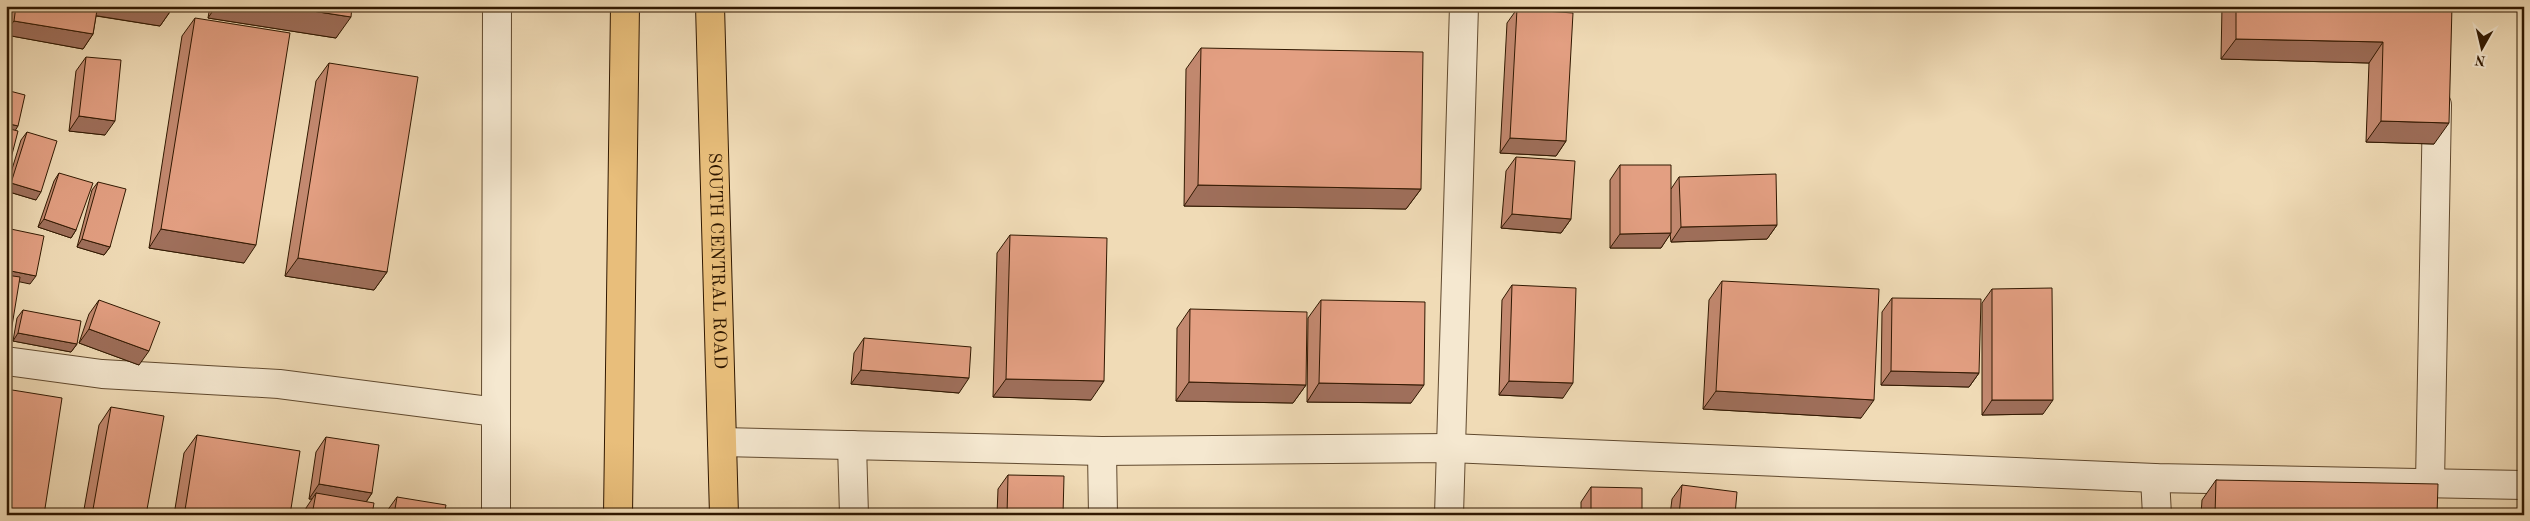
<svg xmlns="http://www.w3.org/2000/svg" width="2530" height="521" font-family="'Old Standard TT',serif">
  <rect width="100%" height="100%" fill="#f0dbb6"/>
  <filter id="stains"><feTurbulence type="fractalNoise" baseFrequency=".004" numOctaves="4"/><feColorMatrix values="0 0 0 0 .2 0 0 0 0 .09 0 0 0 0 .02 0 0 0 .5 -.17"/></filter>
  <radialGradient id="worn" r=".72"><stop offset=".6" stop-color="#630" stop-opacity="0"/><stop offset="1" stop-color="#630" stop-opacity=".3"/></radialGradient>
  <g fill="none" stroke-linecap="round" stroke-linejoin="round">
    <defs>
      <g id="minor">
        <path d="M 6,361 L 102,374 L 279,384 L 496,412 L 496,515"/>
        <path d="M 496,412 L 497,6"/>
        <path d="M 722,442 L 1102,451 L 1450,448 L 2155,478 L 2524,485"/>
        <path d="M 852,445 L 854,515"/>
        <path d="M 1102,451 L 1103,515"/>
        <path d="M 2155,478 L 2157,515"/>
        <path d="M 2430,483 L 2437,105"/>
        <path d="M 1449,515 L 1464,6"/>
      </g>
      <g id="major">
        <path id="s1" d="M 710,6 L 724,515"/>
        <path d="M 618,515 L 625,6"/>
      </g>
    </defs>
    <use href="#minor" stroke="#60492e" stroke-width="30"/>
    <use href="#major" stroke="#301801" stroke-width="30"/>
    <use href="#minor" stroke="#f5e8d0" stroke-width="28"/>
    <use href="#major" stroke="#e8be7b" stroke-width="28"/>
  </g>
  <g fill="#c38970" stroke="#301801">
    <path d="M 12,6 L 174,6 L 160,26 L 96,16 L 93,34 L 83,49 L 6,35 L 6,21 L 8,11 Z"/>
    <path d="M 210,6 L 352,6 L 336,38 L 208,18 Z"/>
    <path d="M 2222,6 L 2452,6 L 2434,144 L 2366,142 L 2369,63 L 2221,59 Z"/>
    <path d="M 1517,9 L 1566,141 L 1556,156 L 1500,153 L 1507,23 Z"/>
    <path d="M 195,18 L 244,263 L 149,248 L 182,36 Z"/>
    <path d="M 1201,48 L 1421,189 L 1406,209 L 1184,206 L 1186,69 Z"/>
    <path d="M 86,57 L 105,135 L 69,131 L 76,71 Z"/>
    <path d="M 329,63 L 387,272 L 374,290 L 285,276 L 316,81 Z"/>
    <path d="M 27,132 L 36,200 L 9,192 L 8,182 L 21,140 Z"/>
    <path d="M 1516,157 L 1571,219 L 1561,233 L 1501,228 L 1506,171 Z"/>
    <path d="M 1620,165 L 1671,189 L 1679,177 L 1777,225 L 1767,239 L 1671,242 L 1670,234 L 1661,248 L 1610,248 L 1610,180 Z"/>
    <path d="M 59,173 L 76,230 L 71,238 L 38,227 L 54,181 Z"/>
    <path d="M 98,182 L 110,247 L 104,255 L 77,247 L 92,190 Z"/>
    <path d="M 1010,235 L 1091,400 L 993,397 L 997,253 Z"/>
    <path d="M 1722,281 L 1861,418 L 1703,409 L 1709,300 Z"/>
    <path d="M 1512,285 L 1563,398 L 1499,395 L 1502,300 Z"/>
    <path d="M 1992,289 L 2043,414 L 1982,415 L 1982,303 Z"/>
    <path d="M 1892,298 L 1979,373 L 1969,387 L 1881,385 L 1882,312 Z"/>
    <path d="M 99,300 L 139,365 L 79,343 L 89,314 Z"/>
    <path d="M 1321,300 L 1411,403 L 1307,402 L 1308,318 Z"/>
    <path d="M 1190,309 L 1306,385 L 1293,403 L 1176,401 L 1177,328 Z"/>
    <path d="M 23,310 L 77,344 L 71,352 L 13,341 L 17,318 Z"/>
    <path d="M 864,338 L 959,393 L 851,384 L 854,353 Z"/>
    <path d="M 111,407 L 146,515 L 83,515 L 99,425 Z"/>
    <path d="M 197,435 L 290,515 L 174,515 L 184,453 Z"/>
    <path d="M 326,437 L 372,493 L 366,502 L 372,515 L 305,515 L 306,508 L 312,499 L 309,499 L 316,452 Z"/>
    <path d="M 1008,475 L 1063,515 L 997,515 L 998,489 Z"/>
    <path d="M 2216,480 L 2437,515 L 2201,515 L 2202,500 Z"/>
    <path d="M 1682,485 L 1735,515 L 1670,515 L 1672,499 Z"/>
    <path d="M 1591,487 L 1642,515 L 1581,515 L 1581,502 Z"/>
    <path d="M 397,497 L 444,515 L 386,515 L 387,511 Z"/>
  </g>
  <g fill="#9f6f5b" stroke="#301801">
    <path d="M 36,6 L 174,6 L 160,26 Z"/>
    <path d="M 216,6 L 280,6 L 351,17 L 336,38 L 208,18 Z"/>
    <path d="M 873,6 L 1006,6 L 1004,9 L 873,7 Z"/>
    <path d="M 14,21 L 93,34 L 83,49 L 6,35 L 6,31 Z"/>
    <path d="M 2236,39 L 2383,42 L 2369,63 L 2221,59 Z"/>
    <path d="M 79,116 L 115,121 L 105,135 L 69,131 Z"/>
    <path d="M 2381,121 L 2449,123 L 2434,144 L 2366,142 Z"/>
    <path d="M 6,123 L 18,126 L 13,134 L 6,132 Z"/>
    <path d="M 1510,138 L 1566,141 L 1556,156 L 1500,153 Z"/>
    <path d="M 11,183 L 41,192 L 36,200 L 6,191 Z"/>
    <path d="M 1198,185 L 1421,189 L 1406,209 L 1184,206 Z"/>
    <path d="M 1512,214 L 1571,219 L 1561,233 L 1501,228 Z"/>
    <path d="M 44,219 L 76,230 L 71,238 L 38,227 Z"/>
    <path d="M 1777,225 L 1767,239 L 1671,242 L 1681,227 Z"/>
    <path d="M 161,229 L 256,245 L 244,263 L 149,248 Z"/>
    <path d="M 1671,233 L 1661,248 L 1610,248 L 1620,234 Z"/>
    <path d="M 82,239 L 110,247 L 104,255 L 77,247 Z"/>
    <path d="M 298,258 L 387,272 L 374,290 L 285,276 Z"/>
    <path d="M 6,270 L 36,276 L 30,284 L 6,279 Z"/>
    <path d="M 89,329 L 149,351 L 139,365 L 79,343 Z"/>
    <path d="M 6,332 L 11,332 L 6,340 Z"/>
    <path d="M 18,333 L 77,344 L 71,352 L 13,341 Z"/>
    <path d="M 861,370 L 969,378 L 959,393 L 851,384 Z"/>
    <path d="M 1891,371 L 1979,373 L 1969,387 L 1881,385 Z"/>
    <path d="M 1006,379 L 1104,381 L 1091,400 L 993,397 Z"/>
    <path d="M 1509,381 L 1573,383 L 1563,398 L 1499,395 Z"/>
    <path d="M 1189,382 L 1306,385 L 1293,403 L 1176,401 Z"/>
    <path d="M 1319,383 L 1424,385 L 1411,403 L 1307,402 Z"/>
    <path d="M 1716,391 L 1874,400 L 1861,418 L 1703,409 Z"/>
    <path d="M 1992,400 L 2053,400 L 2043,414 L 1982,415 Z"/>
    <path d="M 319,484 L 372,493 L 362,508 L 316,493 L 312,499 L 309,499 Z"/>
    <path d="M 185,510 L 215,515 L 182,515 Z"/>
  </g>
  <g fill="#e39f82" stroke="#301801">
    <path d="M 16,6 L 74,6 L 97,10 L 93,34 L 14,21 Z"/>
    <path d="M 280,6 L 352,6 L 351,17 Z"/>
    <path d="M 2236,6 L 2452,6 L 2449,123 L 2381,121 L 2383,42 L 2236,39 Z"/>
    <path d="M 1517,9 L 1573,13 L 1566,141 L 1510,138 Z"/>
    <path d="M 195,18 L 290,33 L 256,245 L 161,229 Z"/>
    <path d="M 1201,48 L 1423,52 L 1421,189 L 1198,185 Z"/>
    <path d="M 86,57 L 121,60 L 115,121 L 79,116 Z"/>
    <path d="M 329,63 L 418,77 L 387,272 L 298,258 Z"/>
    <path d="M 6,90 L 25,95 L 18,126 L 6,123 Z"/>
    <path d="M 6,128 L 18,131 L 8,170 L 6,170 Z"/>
    <path d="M 27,132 L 57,141 L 41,192 L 11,183 Z"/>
    <path d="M 1516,157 L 1575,161 L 1571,219 L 1512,214 Z"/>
    <path d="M 1620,165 L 1671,165 L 1671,233 L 1620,234 Z"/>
    <path d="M 59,173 L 93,183 L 76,230 L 44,219 Z"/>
    <path d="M 1776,174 L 1777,225 L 1681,227 L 1679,177 Z"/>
    <path d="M 6,182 L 11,183 L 6,201 Z"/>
    <path d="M 98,182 L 126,189 L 110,247 L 82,239 Z"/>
    <path d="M 6,228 L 44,236 L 36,276 L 6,270 Z"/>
    <path d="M 1010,235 L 1107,238 L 1104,381 L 1006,379 Z"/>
    <path d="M 6,275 L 20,277 L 11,332 L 6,332 Z"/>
    <path d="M 1722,281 L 1879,289 L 1874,400 L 1716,391 Z"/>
    <path d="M 1512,285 L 1576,288 L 1573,383 L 1509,381 Z"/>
    <path d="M 2052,288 L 2053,400 L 1992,400 L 1992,289 Z"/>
    <path d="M 1892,298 L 1981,299 L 1979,373 L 1891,371 Z"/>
    <path d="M 99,300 L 160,322 L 149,351 L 89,329 Z"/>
    <path d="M 1321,300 L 1425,302 L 1424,385 L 1319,383 Z"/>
    <path d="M 1190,309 L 1307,312 L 1306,385 L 1189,382 Z"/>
    <path d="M 23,310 L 81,321 L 77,344 L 18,333 Z"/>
    <path d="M 864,338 L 971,347 L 969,378 L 861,370 Z"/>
    <path d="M 6,389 L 62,398 L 44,515 L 6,515 Z"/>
    <path d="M 111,407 L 164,416 L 146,515 L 92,515 Z"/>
    <path d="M 197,435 L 300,451 L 290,515 L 215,515 L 185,510 Z"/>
    <path d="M 326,437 L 379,445 L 372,493 L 319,484 Z"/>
    <path d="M 1008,475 L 1064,476 L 1063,515 L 1007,515 Z"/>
    <path d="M 2216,480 L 2438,484 L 2437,515 L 2215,515 Z"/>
    <path d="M 1682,485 L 1737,492 L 1735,515 L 1679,515 Z"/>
    <path d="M 1591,487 L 1642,488 L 1642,515 L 1591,515 Z"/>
    <path d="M 316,493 L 374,503 L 372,515 L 312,515 Z"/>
    <path d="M 397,497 L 446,505 L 444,515 L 394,515 Z"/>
  </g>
  <g text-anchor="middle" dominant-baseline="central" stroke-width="4" stroke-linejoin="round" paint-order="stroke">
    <g font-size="18" fill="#301801" stroke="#f5e8d0">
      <text stroke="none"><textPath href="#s1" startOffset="255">SOUTH CENTRAL ROAD</textPath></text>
    </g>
  </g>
  <rect width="2530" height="521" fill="none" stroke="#f0dbb6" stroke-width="25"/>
  <rect x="8" y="8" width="2515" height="506" fill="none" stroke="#301801" stroke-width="2.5"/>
  <rect x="12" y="12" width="2505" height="496" fill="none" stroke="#301801"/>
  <g transform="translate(2482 48) rotate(188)" stroke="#f5e8d0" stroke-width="4" paint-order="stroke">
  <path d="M0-4L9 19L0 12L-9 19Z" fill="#301801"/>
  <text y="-8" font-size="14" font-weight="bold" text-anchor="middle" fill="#301801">N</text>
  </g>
  <rect width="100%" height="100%" filter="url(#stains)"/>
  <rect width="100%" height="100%" fill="url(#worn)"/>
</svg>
